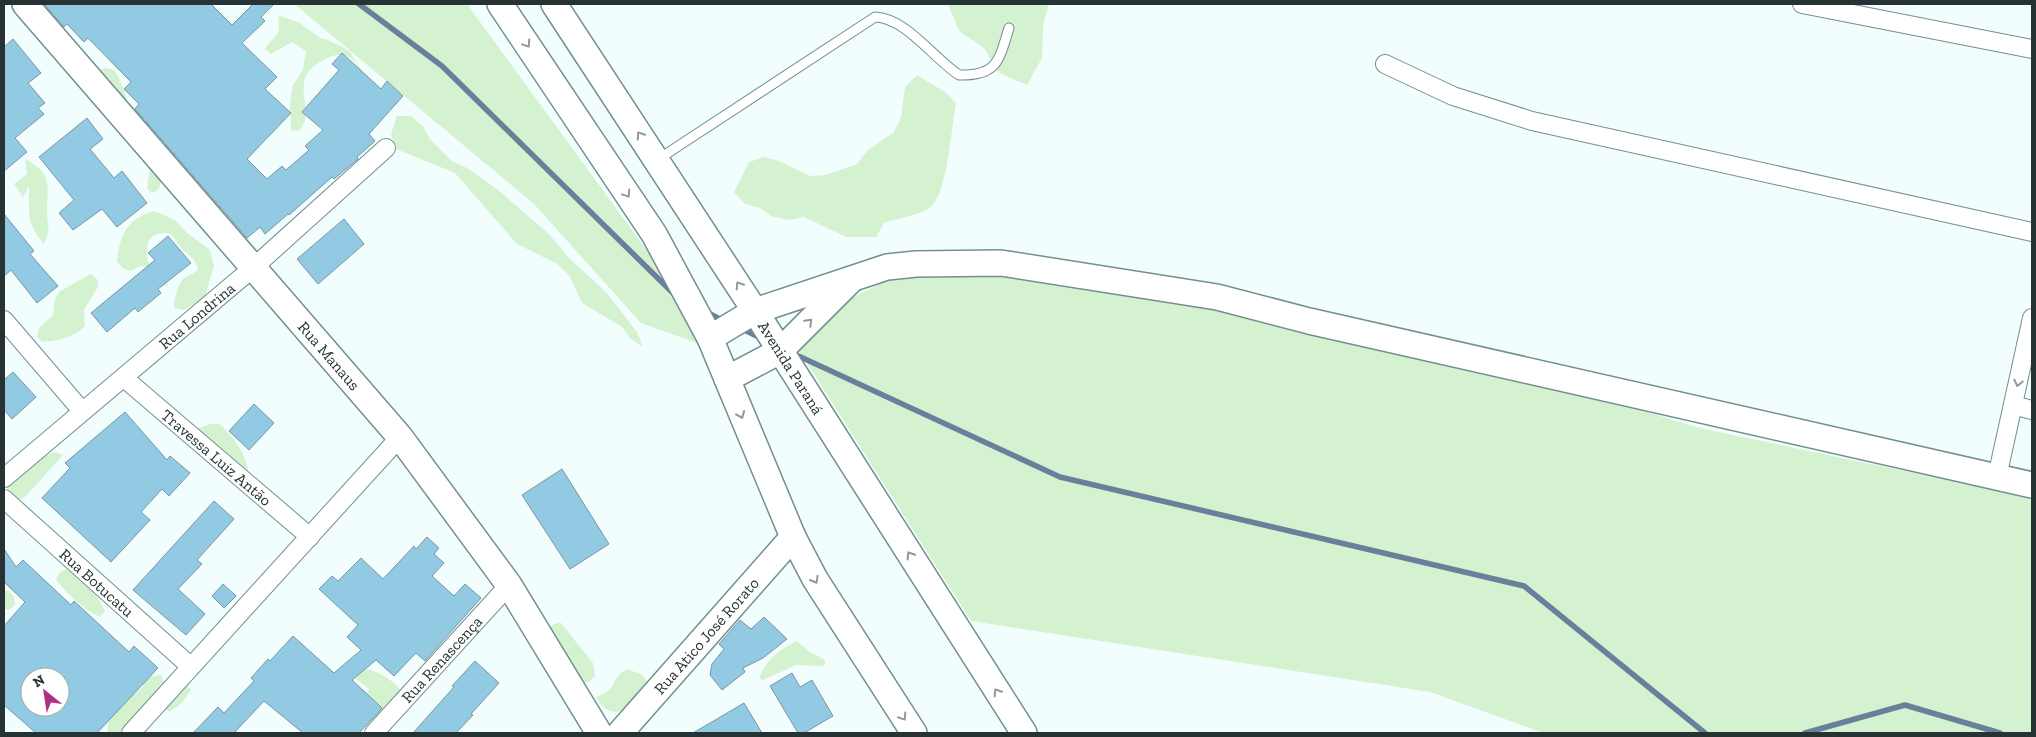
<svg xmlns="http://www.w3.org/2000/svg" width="2036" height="737" font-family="'Zilla Slab',serif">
  <rect width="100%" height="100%" fill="#f2fefe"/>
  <g fill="#d5f2d0">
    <path d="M 294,4 L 467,4 L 659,267 L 697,343 L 641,323 L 534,204 Z"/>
    <path d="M 948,4 L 1049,4 L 1043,26 L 1042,58 L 1027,85 L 999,73 L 984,48 L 959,31 Z"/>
    <path d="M 278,15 L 300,23 L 320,38 L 328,40 L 343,47 L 350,52 L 364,74 C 360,70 358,67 355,62 C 344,50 332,55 320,62 C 286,82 319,110 299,131 L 291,130 L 290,102 L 293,85 L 303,69 L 306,51 L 292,42 L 271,54 L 265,49 C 276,32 281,39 278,15 Z"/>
    <path d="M 106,68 L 114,70 C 121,80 125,91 127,103 L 97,70 Z"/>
    <path d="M 917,75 L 945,92 L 956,103 C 951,126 948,198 928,209 C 915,216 898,218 884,223 L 876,237 L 846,237 L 804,217 L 789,220 L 773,217 L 760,208 L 745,204 L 734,192 L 749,162 L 764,157 L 779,161 L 810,176 L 826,175 L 857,164 L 867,151 L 894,132 L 901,117 L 905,87 Z"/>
    <path d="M 397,116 L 411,116 L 423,126 L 430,139 L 452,161 L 469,169 L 498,190 L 549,234 L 569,258 L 607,293 L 637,332 L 643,347 L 631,339 L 622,327 L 582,303 L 569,275 L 557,264 L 517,244 L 455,173 L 396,149 L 391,134 Z"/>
    <path d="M 156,154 L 165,154 L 178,175 L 184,180 L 184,184 L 197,198 L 204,200 L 210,214 L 209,223 C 185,222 181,199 168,183 L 161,181 L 159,189 L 153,193 L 147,189 L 150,166 Z"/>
    <path d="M 25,159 C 54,174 47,186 47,213 C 48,230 51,227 44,244 C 25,221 30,214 29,186 L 23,197 L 14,184 L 27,174 Z"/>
    <path d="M 154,211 L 175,220 L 186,232 L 210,250 L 214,266 L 205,297 L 202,300 L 183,310 L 174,308 C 173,301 178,285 183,279 C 187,275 194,274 198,270 C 196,260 191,257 184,251 C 173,241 174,227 153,236 C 147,241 148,244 147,251 C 145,265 156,271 167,279 L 167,286 L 159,284 C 155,277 151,266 142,266 C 137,266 135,270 130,271 L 122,268 L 117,261 C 120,234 127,219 154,211 Z"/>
    <path d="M 1011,273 L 1311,310 L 1700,428 L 1995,490 L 2032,500 L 2032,733 L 1543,733 L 1430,692 L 971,621 L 796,346 L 846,301 L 895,276 Z"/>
    <path d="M 91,274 L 97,279 L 98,287 L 84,310 L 85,326 C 75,337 57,341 42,342 L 37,336 L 39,328 L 53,315 L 55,299 L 60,291 Z"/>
    <path d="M 210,424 L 219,424 C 230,432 249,458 248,472 L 246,475 L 196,429 Z"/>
    <path d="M 54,452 L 63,455 L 28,494 L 22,499 L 14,499 L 8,493 L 7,486 L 32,462 Z"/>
    <path d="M 66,569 C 82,576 98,595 105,611 L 100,617 C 86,611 64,592 56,579 L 60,572 Z"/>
    <path d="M 4,591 L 9,591 L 14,597 L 15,605 L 9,610 L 4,609 Z"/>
    <path d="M 560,622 L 593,663 L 595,676 L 590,681 L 583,684 L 546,632 L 552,625 Z"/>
    <path d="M 797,641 L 810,652 L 825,660 L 825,664 L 822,666 L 796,665 L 763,680 L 759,679 C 766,659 779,650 797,641 Z"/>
    <path d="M 364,669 C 378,670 394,681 403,692 L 376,724 L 369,719 L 365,697 L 369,689 L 355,678 Z"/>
    <path d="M 627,669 L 643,675 L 651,688 C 633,703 613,728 596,697 C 620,689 609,678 627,669 Z"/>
    <path d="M 161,675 L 164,682 L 162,690 L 186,684 L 191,690 L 182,703 L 169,712 L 164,707 L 128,733 L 107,733 L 109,720 L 122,704 L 142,688 L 145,680 L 153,676 Z"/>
  </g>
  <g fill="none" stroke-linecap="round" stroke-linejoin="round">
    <g stroke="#68809c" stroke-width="5.5">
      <path d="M 359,4 L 442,66 L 676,296"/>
      <path d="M 706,312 L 724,321"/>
      <path d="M 740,328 L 763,339"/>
      <path d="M 792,353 L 1060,477 L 1524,586 L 1705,733"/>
      <path d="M 1805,733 L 1905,705 L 2000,733"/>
    </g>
  </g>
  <g fill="#92c9e3" stroke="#7d95a0" fill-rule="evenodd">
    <path d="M 44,4 L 211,4 L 232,25 L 253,4 L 274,4 L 261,17 L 265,21 L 242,43 L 277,77 L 265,89 L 291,113 L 247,159 L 267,179 L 282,166 L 286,170 L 309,150 L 305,146 L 323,130 L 302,112 L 339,70 L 332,64 L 342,53 L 381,89 L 387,81 L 403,96 L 369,134 L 375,141 L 357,157 L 358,159 L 334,179 L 332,177 L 289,215 L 288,214 L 265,234 L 260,227 L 247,238 L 135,109 L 139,104 L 124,89 L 131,82 L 88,38 L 84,42 L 67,24 L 64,27 Z"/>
    <path d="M 13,39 L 41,73 L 28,83 L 45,103 L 38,108 L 44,114 L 15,138 L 27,152 L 4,171 L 4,47 Z"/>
    <path d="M 87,118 L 103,139 L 90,149 L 114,178 L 122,171 L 147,203 L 117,227 L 102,209 L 73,230 L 59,213 L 74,200 L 39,157 Z"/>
    <path d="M 4,214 L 34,251 L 30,254 L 58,286 L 37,303 L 11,270 L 4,276 Z"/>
    <path d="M 344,219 L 364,244 L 318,284 L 297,259 Z"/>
    <path d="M 168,236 L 191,263 L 158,289 L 161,293 L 138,312 L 135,308 L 107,332 L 91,313 L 155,260 L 148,253 Z"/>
    <path d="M 13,372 L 36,397 L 12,419 L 4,410 L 4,380 Z"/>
    <path d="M 254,404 L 274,423 L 249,450 L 229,431 Z"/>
    <path d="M 125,412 L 167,460 L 170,456 L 190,473 L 169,496 L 162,489 L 141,512 L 150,520 L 111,562 L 42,498 L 70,468 L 65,463 Z"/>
    <path d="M 562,469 L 609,544 L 570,569 L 522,495 Z"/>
    <path d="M 214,501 L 234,519 L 197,560 L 202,564 L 178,589 L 205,614 L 186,635 L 133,590 Z"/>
    <path d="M 427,537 L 439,548 L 434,554 L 444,563 L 432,576 L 454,596 L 465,584 L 481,598 L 425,661 L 416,653 L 394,676 L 376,660 L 352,680 L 382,708 L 359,733 L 303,733 L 264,701 L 234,733 L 193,733 L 218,707 L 224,713 L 254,681 L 251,678 L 268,659 L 270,661 L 293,636 L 334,673 L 361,650 L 347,637 L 358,625 L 319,589 L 332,576 L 338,581 L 361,558 L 383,579 L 414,546 L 416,549 Z"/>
    <path d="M 4,549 L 16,567 L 23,560 L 71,605 L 74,601 L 129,652 L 134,646 L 158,668 L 97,733 L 36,733 L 4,705 L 4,626 L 25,602 L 4,582 ZM 30,677 L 60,677 L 60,707 L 30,707 Z"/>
    <path d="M 223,584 L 236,596 L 224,608 L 212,596 Z"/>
    <path d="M 764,617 L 787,639 L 763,658 L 743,668 L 745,672 L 722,690 L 710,675 L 712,664 L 724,649 L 719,644 L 740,620 L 751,629 Z"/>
    <path d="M 475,661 L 499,683 L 471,714 L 473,715 L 456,733 L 413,733 L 454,687 L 452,686 Z"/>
    <path d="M 792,673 L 800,687 L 812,680 L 833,716 L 804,733 L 798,733 L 770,686 Z"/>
    <path d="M 744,703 L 762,733 L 693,733 Z"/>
  </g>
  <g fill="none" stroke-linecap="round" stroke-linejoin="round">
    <defs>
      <path id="lane" d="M 657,160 L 875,17 C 906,18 933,58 959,75 C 998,76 999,60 1009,28"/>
      <g id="street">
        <path d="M 1802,4 L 2032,49"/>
        <path d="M 1385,64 L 1453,96 L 1532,121 L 2032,232"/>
        <path d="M 4,320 L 82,411"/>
        <path id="s1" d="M 124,378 L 310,537"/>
        <path d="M 2013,405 L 2032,410"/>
        <path d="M 1997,477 L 2032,318"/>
        <path id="s2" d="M 4,478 L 254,267 L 386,148"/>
        <path id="s3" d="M 4,499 L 190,666"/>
        <path d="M 131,733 L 400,437"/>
        <path id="s4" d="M 374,733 L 509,585"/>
      </g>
      <g id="secondary">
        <path id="s5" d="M 25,4 L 400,437 L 509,585 L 599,733"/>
        <path d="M 500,4 L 654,234 L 710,338 L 793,537 L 815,579 L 914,733"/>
        <path id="s6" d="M 554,4 L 755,311 L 1024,733"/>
        <path d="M 710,338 L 755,311 L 887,267 L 916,264 L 1001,263 L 1217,297 L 1309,321 L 2032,485"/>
        <path d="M 727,379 L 780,351 L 851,280"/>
        <path id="s7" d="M 620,733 L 793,537"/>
      </g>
    </defs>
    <use href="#lane" stroke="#738f90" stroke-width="11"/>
    <use href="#street" stroke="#738f90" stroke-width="20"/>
    <use href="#secondary" stroke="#738f90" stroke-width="28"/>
    <use href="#lane" stroke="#fff" stroke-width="9"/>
    <use href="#street" stroke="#fff" stroke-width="18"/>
    <use href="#secondary" stroke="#fff" stroke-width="25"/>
  </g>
  <defs><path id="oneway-chevron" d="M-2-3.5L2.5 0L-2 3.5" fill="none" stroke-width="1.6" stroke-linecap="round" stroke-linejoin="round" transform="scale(1.25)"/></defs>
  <g stroke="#929899">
    <use href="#oneway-chevron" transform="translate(527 44) rotate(56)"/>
    <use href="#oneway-chevron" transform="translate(640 135) rotate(-123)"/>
    <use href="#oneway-chevron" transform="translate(627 194) rotate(56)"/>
    <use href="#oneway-chevron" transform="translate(739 285) rotate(-123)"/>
    <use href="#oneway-chevron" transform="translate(809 322) rotate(-45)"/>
    <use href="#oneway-chevron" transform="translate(2018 383) rotate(103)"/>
    <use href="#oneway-chevron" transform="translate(741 415) rotate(67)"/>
    <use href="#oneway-chevron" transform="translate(910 555) rotate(-122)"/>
    <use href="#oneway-chevron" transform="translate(815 580) rotate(60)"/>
    <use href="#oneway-chevron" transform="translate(997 692) rotate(-123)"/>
    <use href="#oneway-chevron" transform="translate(903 717) rotate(57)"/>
  </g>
  <g text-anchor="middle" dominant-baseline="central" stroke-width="4" stroke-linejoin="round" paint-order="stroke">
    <g font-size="16" fill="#263233" stroke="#fff">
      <text stroke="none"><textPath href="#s2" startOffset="252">Rua Londrina</textPath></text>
      <text stroke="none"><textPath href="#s5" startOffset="465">Rua Manaus</textPath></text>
      <text stroke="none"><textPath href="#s6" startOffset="434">Avenida Paraná</textPath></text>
      <text stroke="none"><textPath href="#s1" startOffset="122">Travessa Luiz Antão</textPath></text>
      <text stroke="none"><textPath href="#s3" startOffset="125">Rua Botucatu</textPath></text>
      <text stroke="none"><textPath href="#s7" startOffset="130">Rua Atico José Rorato</textPath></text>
      <text stroke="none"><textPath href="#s4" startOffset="100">Rua Renascença</textPath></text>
    </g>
  </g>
  <rect width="2036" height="737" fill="none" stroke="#263233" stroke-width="10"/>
  <g transform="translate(45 692) rotate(330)"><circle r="24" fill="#ffffff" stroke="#a8adad"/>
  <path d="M0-4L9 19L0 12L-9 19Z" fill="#ad3183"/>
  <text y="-8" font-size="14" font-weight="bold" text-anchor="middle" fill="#263233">N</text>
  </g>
</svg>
